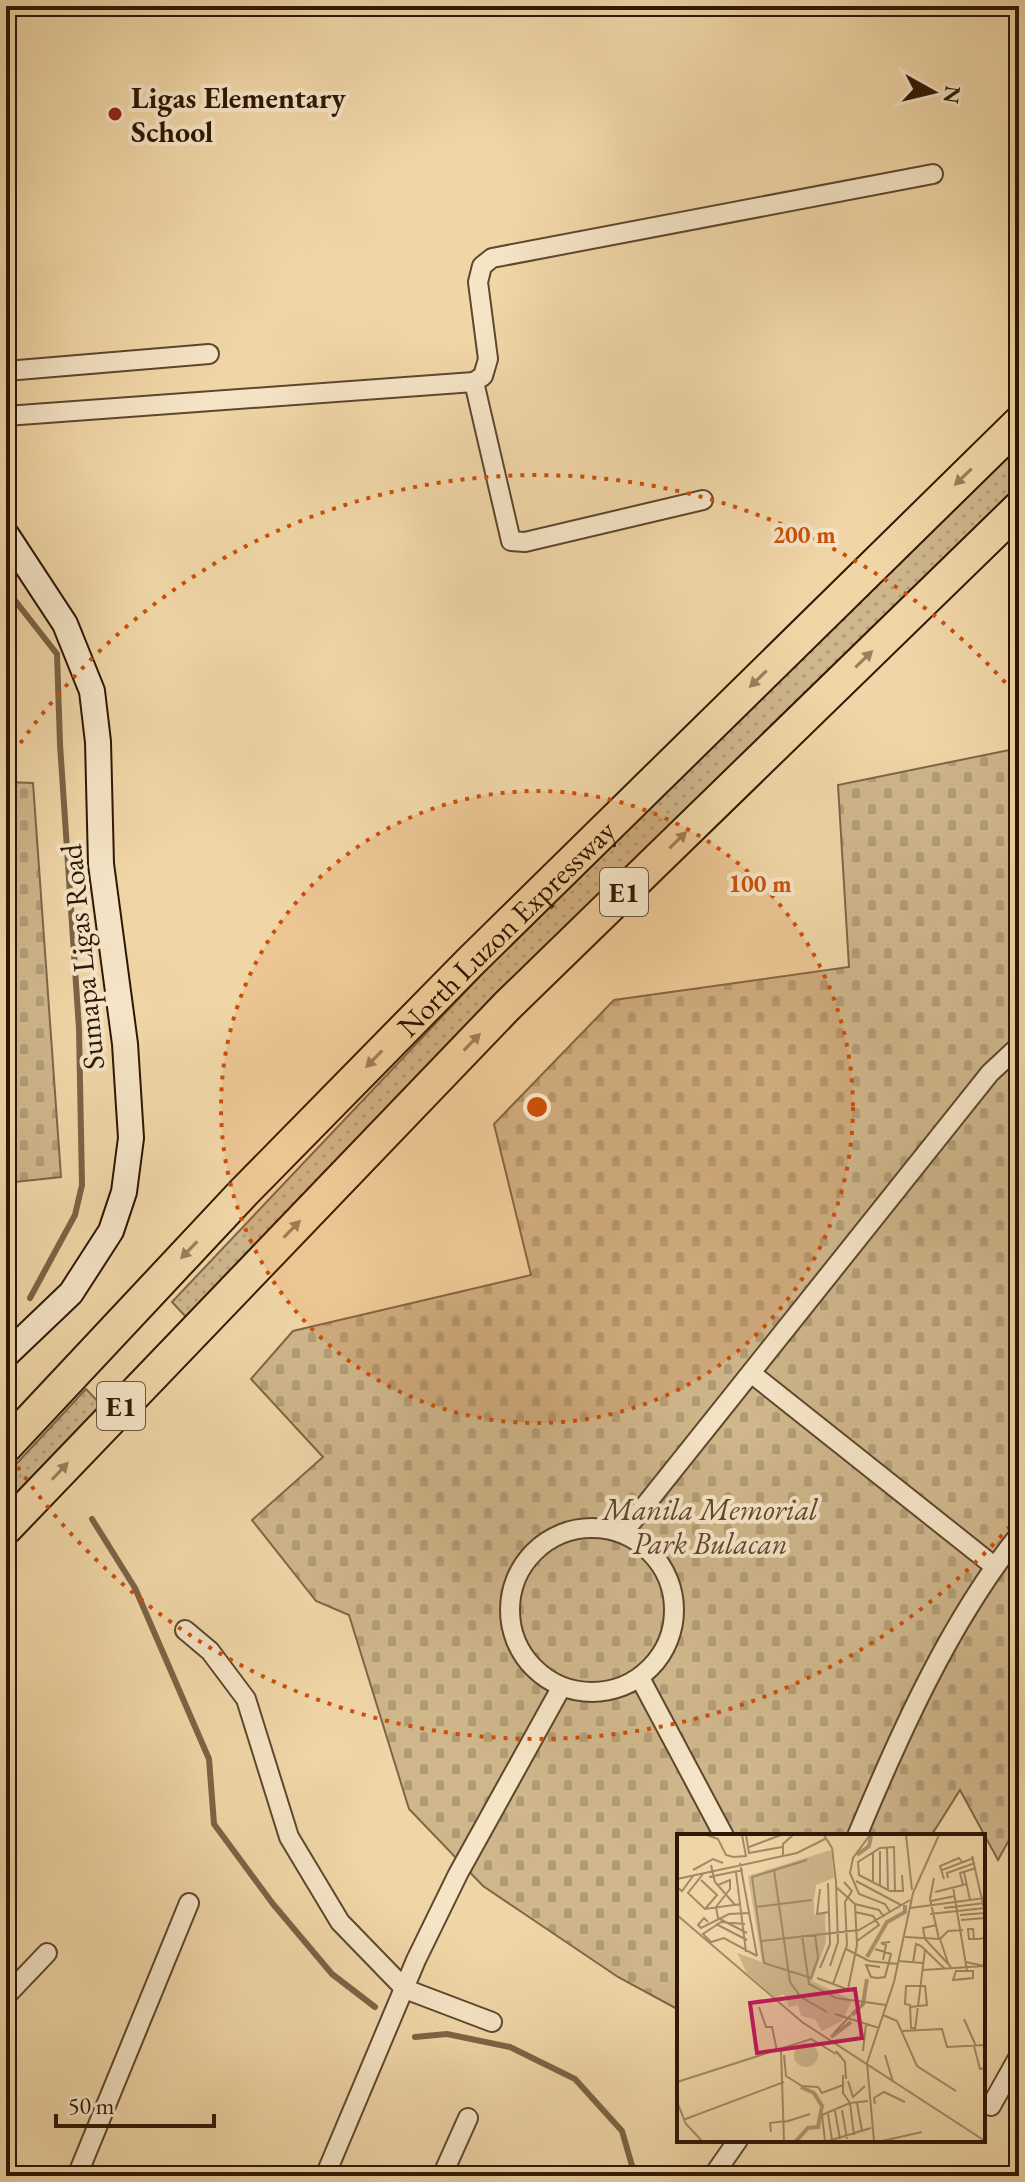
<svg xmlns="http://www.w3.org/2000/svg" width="1025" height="2182" font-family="'EB Garamond',serif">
  <defs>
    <pattern id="grass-dots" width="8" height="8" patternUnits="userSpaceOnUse" patternTransform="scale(2)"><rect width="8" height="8" fill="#cfb68b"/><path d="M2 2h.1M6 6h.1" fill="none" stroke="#b29c76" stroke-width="1.8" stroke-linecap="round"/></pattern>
    <pattern id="cemetery-stones" width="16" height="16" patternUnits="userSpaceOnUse" patternTransform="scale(2)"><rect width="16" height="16" fill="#cfb68b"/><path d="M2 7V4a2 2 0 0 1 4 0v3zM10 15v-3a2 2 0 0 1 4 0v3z" fill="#b29c76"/></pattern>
  </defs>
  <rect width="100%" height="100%" fill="#f0d6a7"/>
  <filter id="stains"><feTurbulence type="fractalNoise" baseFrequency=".0025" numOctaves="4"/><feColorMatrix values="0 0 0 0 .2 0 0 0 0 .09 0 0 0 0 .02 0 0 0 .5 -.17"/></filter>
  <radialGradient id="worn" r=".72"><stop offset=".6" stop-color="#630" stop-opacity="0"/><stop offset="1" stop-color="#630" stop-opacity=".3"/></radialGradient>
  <g fill="url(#grass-dots)" stroke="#7e6648" stroke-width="2">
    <path d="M 1019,438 L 1019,491 L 606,892 L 186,1317 L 172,1302 L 593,857 Z"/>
    <path d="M 86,1389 L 104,1408 L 6,1511 L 6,1475 Z"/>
  </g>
  <g fill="url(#cemetery-stones)" stroke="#7e6648" stroke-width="2">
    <path d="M 1019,748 L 1019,1822 L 998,1860 L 960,1790 L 931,1836 L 679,1836 L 679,2010 L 618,1977 L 483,1886 L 409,1809 L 349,1615 L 316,1601 L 252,1520 L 323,1457 L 251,1379 L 293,1331 L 531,1275 L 494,1124 L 614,1000 L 849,967 L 838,785 Z"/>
    <path d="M 6,782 L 33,783 L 61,1177 L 6,1183 Z"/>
  </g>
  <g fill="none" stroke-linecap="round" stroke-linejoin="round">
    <g stroke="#7b6345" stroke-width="6">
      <path d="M 6,589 L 57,654 L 60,744 L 79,1029 L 82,1185 L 75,1215 L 30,1298"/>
      <path d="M 92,1519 L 135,1588 L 209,1759 L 214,1824 L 273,1904 L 332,1974 L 375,2007"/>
      <path d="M 415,2037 L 447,2034 L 510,2047 L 575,2079 L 622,2131 L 635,2176"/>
    </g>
    <defs>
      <g id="minor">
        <path d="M 6,371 L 209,354"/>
        <path d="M 474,382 L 511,541 L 525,542 L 703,500"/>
        <path d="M 6,416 L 474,382 L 483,376 L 488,359 L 478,282 L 482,266 L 492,258 L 933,174"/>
        <path d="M 751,1373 L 994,1566"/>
        <circle cx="592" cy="1610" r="82"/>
        <path d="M 623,1533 L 990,1073 L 1019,1046"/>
        <path d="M 185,1630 L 210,1651 L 246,1699 L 289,1837 L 340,1922 L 405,1989 L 492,2022"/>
        <path d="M 640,1678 L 724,1836"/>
        <path d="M 857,1836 C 899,1735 950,1621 1019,1535"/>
        <path d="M 6,1996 L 47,1953"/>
        <path d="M 991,2106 L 1019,2056"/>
        <path d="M 77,2176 L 189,1903"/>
        <path d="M 325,2176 L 416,1960 L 458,1874 L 561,1688"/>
        <path d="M 442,2176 L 468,2118"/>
        <path d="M 713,2176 L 738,2140"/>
      </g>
      <path id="secondary" d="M 6,534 L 65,624 L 92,691 L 98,742 L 101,864 L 125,1044 L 131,1138 L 124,1192 L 111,1231 L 71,1293 L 6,1355"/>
      <g id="motorway">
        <path id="s1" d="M 6,1446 L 243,1193 L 470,962 L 1019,423"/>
        <path d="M 6,1528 L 507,1006 L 1019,508"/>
      </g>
    </defs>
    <use href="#minor" stroke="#5e472d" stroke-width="22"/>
    <use href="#secondary" stroke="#2e1704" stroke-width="28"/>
    <use href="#motorway" stroke="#2e1704" stroke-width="36"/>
    <use href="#minor" stroke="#f5e4c6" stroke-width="18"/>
    <use href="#secondary" stroke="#f5e4c6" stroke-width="24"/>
    <use href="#motorway" stroke="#f0d6a7" stroke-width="32"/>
  </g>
  <defs><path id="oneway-solid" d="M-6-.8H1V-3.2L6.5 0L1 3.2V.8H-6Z" transform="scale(2)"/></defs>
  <g fill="#99805e">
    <use href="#oneway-solid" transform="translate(963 477) rotate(136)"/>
    <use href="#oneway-solid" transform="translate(864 659) rotate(-44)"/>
    <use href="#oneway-solid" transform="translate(758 679) rotate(136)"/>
    <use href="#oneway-solid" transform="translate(678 840) rotate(-44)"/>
    <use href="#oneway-solid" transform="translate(472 1042) rotate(-46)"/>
    <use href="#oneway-solid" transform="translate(374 1059) rotate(134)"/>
    <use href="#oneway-solid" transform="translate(292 1229) rotate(-46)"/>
    <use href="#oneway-solid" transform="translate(189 1250) rotate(134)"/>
    <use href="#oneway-solid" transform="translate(60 1471) rotate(-47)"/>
  </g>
  <circle cx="537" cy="1107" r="316" fill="#cc4f0b" fill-opacity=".12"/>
  <g fill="none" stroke="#cc4f0b" stroke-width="4" stroke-dasharray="4 8">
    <circle cx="537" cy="1107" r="316"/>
    <path d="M1018 1517A632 632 0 0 1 7 1451M7 763A632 632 0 0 1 1018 697"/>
  </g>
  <circle fill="#8f2418" stroke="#f5e4c6" stroke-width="3" cx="115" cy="114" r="8"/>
  <g text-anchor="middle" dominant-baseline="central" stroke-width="8" stroke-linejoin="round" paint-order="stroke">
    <g fill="#f5e4c6" stroke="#6a543e" stroke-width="2">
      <rect x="600" y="868" width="48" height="48" rx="6"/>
      <rect x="97" y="1382" width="48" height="48" rx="6"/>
    </g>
    <g font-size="28" font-weight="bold" fill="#2e1704">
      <text x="624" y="892">E1</text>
      <text x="121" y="1406">E1</text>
    </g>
    <g font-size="30" font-weight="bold" fill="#2e1704" stroke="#f5e4c6" text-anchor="start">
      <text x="131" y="97">Ligas Elementary<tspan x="131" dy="34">School</tspan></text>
    </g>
    <g font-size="30" fill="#2e1704" stroke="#f5e4c6">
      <text stroke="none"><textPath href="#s1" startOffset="720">North Luzon Expressway</textPath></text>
      <text transform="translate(82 957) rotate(-96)">Sumapa Ligas Road</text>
    </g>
    <g font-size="30" font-style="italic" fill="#5e472c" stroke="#f5e4c6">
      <text x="710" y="1509">Manila Memorial<tspan x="710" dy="34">Park Bulacan</tspan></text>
    </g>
  </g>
  <g transform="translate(677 1834)">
    <rect width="308" height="308" fill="#f0d6a7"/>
    <path d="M 154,16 L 157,44 L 139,51 L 137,66 L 137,81 L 148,79 L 149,108 L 135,147 L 175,166 L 165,187 L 145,197 L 138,185 L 124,182 L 121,171 L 112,173 L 107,160 L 99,164 L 70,139 L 60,119 L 85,128 L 71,42 ZM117 221a12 12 0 1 1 24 0a12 12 0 1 1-24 0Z" fill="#cfb68b"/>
    <path fill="none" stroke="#ae9570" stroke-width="4" d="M 180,21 L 192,12 L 194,2M 190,123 L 210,88 L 228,78 L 228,71M 175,181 L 186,170 L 190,145M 154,203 L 174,188M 119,307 L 131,294 L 141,293 L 145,272 L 137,259 L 124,253"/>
    <path fill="none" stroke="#a28a66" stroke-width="2" d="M 30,1 L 41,5 L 49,21 L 56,23 L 69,22 L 65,1M 69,1 L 72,19 L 105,13M 147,1 L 155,14 L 159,48 L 161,108 L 153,132M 193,1 L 176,24 L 173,39 L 182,60 L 208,70 L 213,78M 229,1 L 235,56M 72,13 L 104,1M 210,13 L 211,56M 203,17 L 203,52M 196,19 L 196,49M 106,22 L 106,10 L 116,1M 295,22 L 308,79M 130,26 L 75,43 L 87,129 L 134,144 L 141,124 L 138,100M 63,29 L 80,122M 34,31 L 38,48 L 58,71M 16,36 L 36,25 L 46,29M 97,36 L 113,148 L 124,163 L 150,178M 265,36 L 297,24M 59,38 L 69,118M 287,38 L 293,66M 26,40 L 11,59 L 28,75 L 64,70M 32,43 L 66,36M 257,44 L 253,65 L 262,105M 271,44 L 270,39 L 298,29M 0,45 L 120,19 L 148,5M 267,45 L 263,32 L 282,24 L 285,28M 24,46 L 40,61 L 28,75M 179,47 L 224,71M 41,51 L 53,46 L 53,55 L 39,73 L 41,84 L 70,99M 286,51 L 283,39 L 299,34M 0,53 L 5,57 L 16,42M 159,53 L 178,70 L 202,76 L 207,83M 276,53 L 290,137M 143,55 L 140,80 L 152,78M 218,57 L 217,13 L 203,14 L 181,28 L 182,41 L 213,57 L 226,57 L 225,41M 258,58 L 290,50M 254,67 L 278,62M 79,73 L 135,66M 233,74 L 308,64M 267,74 L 308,69M 178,78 L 196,82 L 202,91 L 180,107M 253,80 L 308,74M 0,81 L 125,188 L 308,307M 283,81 L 308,79M 284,86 L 308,84M 31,88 L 27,84 L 21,91 L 24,94 L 52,80 L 73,79M 39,90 L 70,106M 68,90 L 44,88 L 26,100 L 34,108 L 47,104 L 80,122M 260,91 L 246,94 L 248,105 L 274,133M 125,101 L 132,150 L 159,164 L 209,171M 228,103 L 263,105M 263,105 L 271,97 L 286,96M 263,105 L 271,129M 297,105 L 296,95 L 291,95 L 292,105 L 301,105 L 308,104M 84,107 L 182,96 L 233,66M 244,112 L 268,135M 169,115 L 192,127 L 221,130M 198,115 L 214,120 L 208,143 L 201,144M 206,126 L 209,111 L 204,109 L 213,108M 221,127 L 246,129M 236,129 L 239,110 L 244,112M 143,134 L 153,110 L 151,49M 246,136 L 307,132 L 289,128M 279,137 L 296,137 L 296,144 L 276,146 ZM 140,144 L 175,157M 201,144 L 194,143 L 189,131 L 203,133M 156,150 L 170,111 L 168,68 L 175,57 L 167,48M 171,155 L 180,111 L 178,70M 82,173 L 89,193 L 95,193 L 100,217M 233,173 L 250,171 L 248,152 L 229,152 L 228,170 L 233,171 L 234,194 L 238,194M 158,180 L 202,194M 206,181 L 220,187 L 240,232 L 279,257M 287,185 L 299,212M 238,196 L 248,116M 225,197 L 265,195 L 270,213 L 308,211M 157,199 L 174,181M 297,212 L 303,235 L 308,234M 104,216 L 107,307M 159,217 L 168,228 L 169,245M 186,217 L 189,190M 107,221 L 109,242 L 125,252 L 141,253 L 145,259 L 166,251M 208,221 L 216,248M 166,241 L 166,259 L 173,269 L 191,267M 171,247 L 176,263 L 188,252M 0,248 L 134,205 L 159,220M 0,268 L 9,290 L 25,307M 173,269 L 177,301M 180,269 L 185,297M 198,270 L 197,264 L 207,258 L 228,268M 165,276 L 170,305M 158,277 L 163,305M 151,280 L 155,306M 6,286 L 107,248M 108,288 L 133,280M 94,298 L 93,289 L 108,287M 148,307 L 145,281 L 173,269M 151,307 L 194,294M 197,307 L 190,229 L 217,148 L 236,59 L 262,1M 205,307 L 245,298"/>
    <path fill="#c2185b" fill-opacity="0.15" stroke="#c2185b" stroke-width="4" d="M 178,155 L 185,204 L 80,219 L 73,169 Z"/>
    <rect width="308" height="308" fill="none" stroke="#2e1704" stroke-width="4"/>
  </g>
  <circle cx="537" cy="1107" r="12" fill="#cc4f0b" stroke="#f5e4c6" stroke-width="4"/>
  <g font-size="24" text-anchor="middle" font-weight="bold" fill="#cc4f0b" stroke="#f5e4c6" stroke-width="8" stroke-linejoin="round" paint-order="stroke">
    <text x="804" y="543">200 m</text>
    <text x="760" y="892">100 m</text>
  </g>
  <rect width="1025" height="2182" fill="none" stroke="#f0d6a7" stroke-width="32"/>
  <rect x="8" y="8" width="1009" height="2166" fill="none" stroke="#2e1704" stroke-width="4"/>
  <rect x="16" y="16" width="993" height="2150" fill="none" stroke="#2e1704" stroke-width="2"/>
  <g transform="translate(933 92) rotate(98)" stroke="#f5e4c6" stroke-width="6" paint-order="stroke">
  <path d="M0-6L14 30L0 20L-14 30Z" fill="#2e1704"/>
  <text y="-12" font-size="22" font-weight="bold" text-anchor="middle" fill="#2e1704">N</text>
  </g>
  <path d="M56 2114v12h158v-12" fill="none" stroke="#2e1704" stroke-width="4"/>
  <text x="68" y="2114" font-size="24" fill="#2e1704" stroke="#f5e4c6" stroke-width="6" paint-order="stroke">50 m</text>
  <rect width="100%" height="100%" filter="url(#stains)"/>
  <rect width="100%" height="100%" fill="url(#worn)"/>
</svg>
